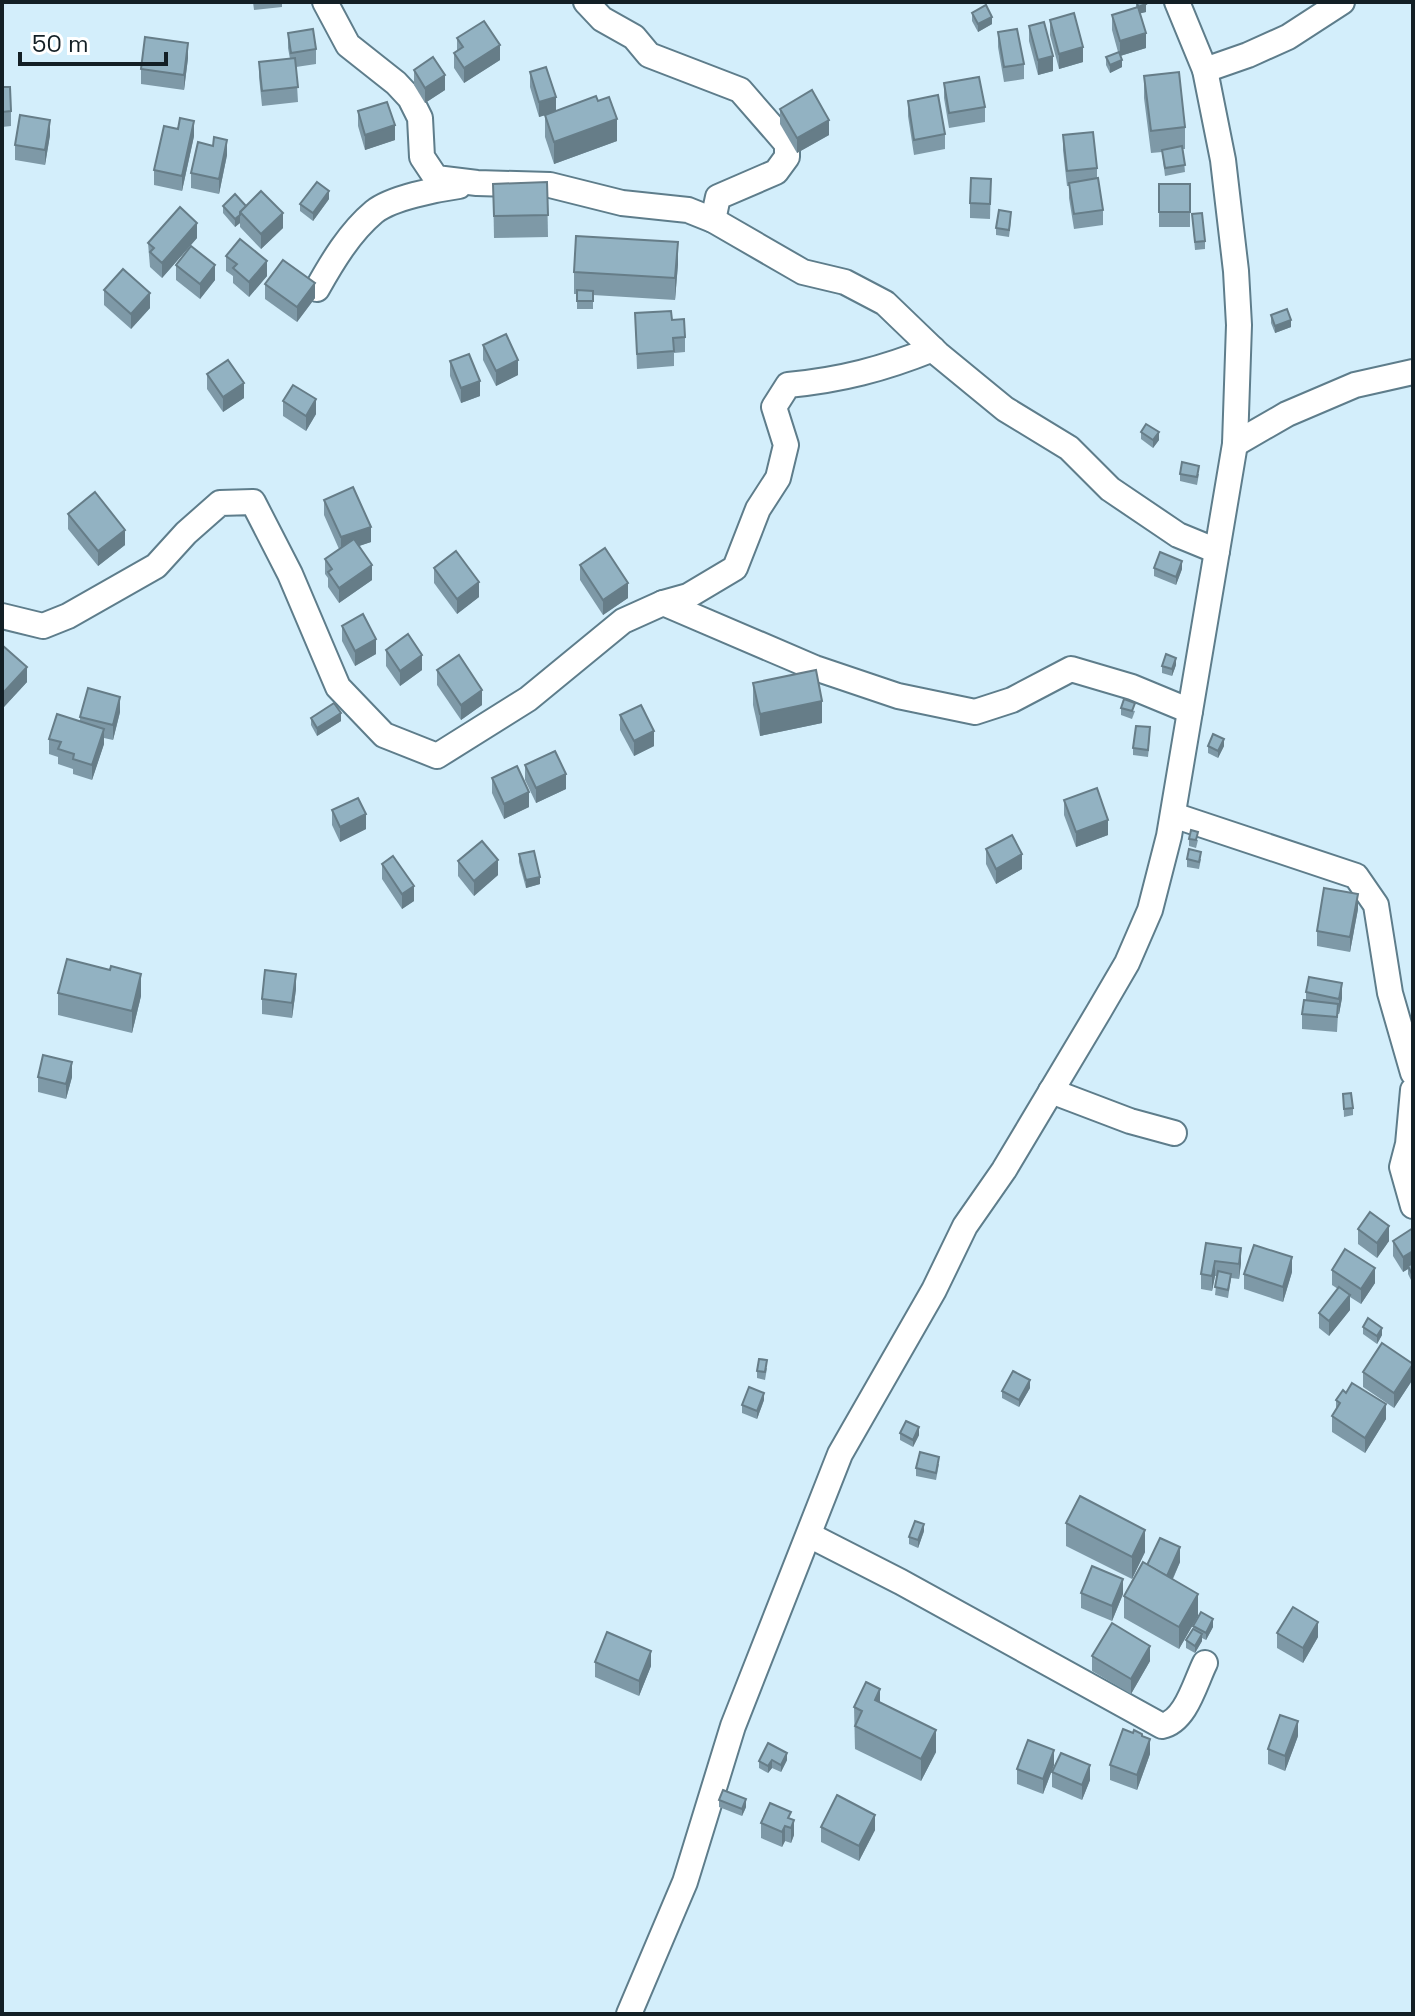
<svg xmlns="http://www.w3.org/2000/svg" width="1415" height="2016" font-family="'Space Grotesk',sans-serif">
  <rect width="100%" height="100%" fill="#d3eefb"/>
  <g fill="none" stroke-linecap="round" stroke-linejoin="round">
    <defs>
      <g id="minor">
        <path d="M 325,2 L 348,45 L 396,83 L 410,98 L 420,118 L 422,157 L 436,178 L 477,183 L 550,185 L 622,203 L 688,210 L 713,220 L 803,272 L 845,282 L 885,303 L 938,354 L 1005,409 L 1069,448 L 1110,489 L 1178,535 L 1217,551"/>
        <path d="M 586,2 L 602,19 L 634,37 L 649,55 L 740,90 L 787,144 L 787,157 L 776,172 L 718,197 L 713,220"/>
        <path d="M 1205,70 L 1248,55 L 1288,37 L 1342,2"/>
        <path d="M 317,289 C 332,262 350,232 374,212 C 391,198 437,189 459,186"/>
        <path d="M 1235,444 L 1287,414 L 1355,385 L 1413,372"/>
        <path d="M 663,603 L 688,596 L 735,568 L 758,509 L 778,478 L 786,445 L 774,407 L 788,385 C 841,380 883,369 933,349"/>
        <path d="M 2,616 L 43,626 L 68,616 L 156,566 L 186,533 L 220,503 L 253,502 L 290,574 L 338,687 L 384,735 L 437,756 L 528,699 L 623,621 L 663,603 L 815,668 L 898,696 L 975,712 L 1012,700 L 1071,669 L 1132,687 L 1190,711"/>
        <path d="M 1173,815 L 1356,876 L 1376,905 L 1390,993 L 1413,1073"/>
        <path d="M 1413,1090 L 1408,1144 L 1402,1167 L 1413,1206"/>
        <path d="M 1051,1091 L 1130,1121 L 1174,1133"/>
        <path d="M 809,1535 L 901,1582 L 1162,1726 C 1186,1721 1195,1683 1205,1663"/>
        <path d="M 629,2014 L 685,1882 L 733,1726 L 840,1454 L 934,1290 L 965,1226 L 1004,1170 L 1099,1011 L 1127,963 L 1150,910 L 1169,836 L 1235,444 L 1239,325 L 1236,271 L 1223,160 L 1205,70 L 1177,2"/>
      </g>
    </defs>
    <use href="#minor" stroke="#5e7d8b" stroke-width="28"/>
    <use href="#minor" stroke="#fff" stroke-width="24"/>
  </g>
  <g fill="#7e99a7">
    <path d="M 253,2 L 282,2 L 282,7 L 254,10 Z"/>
    <path d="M 1136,2 L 1145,2 L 1146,12 L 1140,13 L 1146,48 L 1120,56 L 1122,67 L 1110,73 L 1106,65 L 1106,57 L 1118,52 L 1112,30 L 1112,15 L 1136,7 Z"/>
    <path d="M 972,13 L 992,24 L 978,32 L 972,21 Z"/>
    <path d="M 1050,20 L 1083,62 L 1059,69 L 1050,35 Z"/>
    <path d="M 1029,26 L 1053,71 L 1038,75 L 1029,41 Z"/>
    <path d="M 998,32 L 1024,64 L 1024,79 L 1004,82 L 998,47 Z"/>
    <path d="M 288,33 L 316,49 L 316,64 L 296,67 L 298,102 L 262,106 L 259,77 L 259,62 L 290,59 L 288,48 Z"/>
    <path d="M 457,38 L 500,60 L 464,83 L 454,68 L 454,53 L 457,51 Z"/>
    <path d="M 188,58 L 184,90 L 141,84 L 141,69 Z"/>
    <path d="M 414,70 L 445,90 L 425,103 L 414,85 Z"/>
    <path d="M 530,72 L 556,111 L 598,101 L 617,141 L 554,164 L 545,137 L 545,115 L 539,117 L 530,87 Z"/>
    <path d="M 1144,76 L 1185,127 L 1185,149 L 1183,149 L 1185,172 L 1165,176 L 1162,152 L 1151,153 L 1144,98 Z"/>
    <path d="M 944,83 L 985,107 L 985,122 L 949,128 L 944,98 Z"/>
    <path d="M 2,87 L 11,111 L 11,126 L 2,127 Z"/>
    <path d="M 908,101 L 945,134 L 945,149 L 914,155 L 908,116 Z"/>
    <path d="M 780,109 L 829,135 L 797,153 L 780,124 Z"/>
    <path d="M 358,111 L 395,140 L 365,150 L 358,126 Z"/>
    <path d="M 50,135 L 45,165 L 15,160 L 15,145 Z"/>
    <path d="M 1063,135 L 1097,168 L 1097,178 L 1103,210 L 1103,225 L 1074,229 L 1069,198 L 1069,186 L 1067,186 L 1063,150 Z"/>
    <path d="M 194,136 L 182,191 L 154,185 L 154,170 Z"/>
    <path d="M 213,146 L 227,155 L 219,194 L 191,188 L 191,173 Z"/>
    <path d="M 991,179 L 990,219 L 970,218 L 970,203 Z"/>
    <path d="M 547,182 L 548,237 L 494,238 L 493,184 Z"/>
    <rect x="1159" y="184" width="31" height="43"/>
    <path d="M 329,199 L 313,221 L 300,211 L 300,204 Z"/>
    <path d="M 223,206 L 246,206 L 283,228 L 261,249 L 240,227 L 240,223 L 235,227 L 223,213 Z"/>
    <path d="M 1192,214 L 1205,241 L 1205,249 L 1195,250 Z"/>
    <path d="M 1011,220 L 1009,237 L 996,235 L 996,228 Z"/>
    <path d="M 197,238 L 162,278 L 150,267 L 148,243 Z"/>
    <path d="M 226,256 L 267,276 L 249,297 L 233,283 L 233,276 L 226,271 Z"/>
    <path d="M 678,264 L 675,300 L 593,295 L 593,309 L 577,309 L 577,294 L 574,294 L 574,272 Z"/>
    <path d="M 176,265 L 215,280 L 200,299 L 176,280 Z"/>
    <path d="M 265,284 L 315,298 L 297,322 L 265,299 Z"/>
    <path d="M 104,290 L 150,308 L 131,329 L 104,305 Z"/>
    <path d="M 635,313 L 672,320 L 685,337 L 685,352 L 674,353 L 674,366 L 637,369 Z"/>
    <path d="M 1271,315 L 1291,327 L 1275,333 L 1271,323 Z"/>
    <path d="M 483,345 L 518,375 L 496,386 L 483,360 Z"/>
    <path d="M 450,361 L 480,396 L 461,403 L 450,376 Z"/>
    <path d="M 207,374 L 244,398 L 223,412 L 207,389 Z"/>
    <path d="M 283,401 L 316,414 L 306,431 L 283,416 Z"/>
    <path d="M 1141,432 L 1159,440 L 1153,448 L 1141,439 Z"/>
    <path d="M 1180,474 L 1199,474 L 1197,485 L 1180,481 Z"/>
    <path d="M 324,500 L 371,542 L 359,546 L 372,580 L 339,603 L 328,587 L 328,578 L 325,574 L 325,559 L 339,549 L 324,515 Z"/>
    <path d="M 68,514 L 125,545 L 98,566 L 68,529 Z"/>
    <path d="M 580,565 L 628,598 L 603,615 L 580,580 Z"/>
    <path d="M 434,568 L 479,597 L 457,614 L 434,583 Z"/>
    <path d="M 1154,568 L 1182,569 L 1176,585 L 1154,576 Z"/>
    <path d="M 342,626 L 376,654 L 355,666 L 342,641 Z"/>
    <path d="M 2,645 L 27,682 L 3,708 L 2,707 Z"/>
    <path d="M 386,650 L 422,670 L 400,686 L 386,666 Z"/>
    <path d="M 1176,665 L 1172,676 L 1162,673 L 1162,666 Z"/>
    <path d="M 437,670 L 482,705 L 461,720 L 437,685 Z"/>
    <path d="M 753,683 L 822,723 L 760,736 L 753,705 Z"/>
    <path d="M 1121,708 L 1135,711 L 1132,719 L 1121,715 Z"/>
    <path d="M 120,712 L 113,740 L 104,738 L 104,744 L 92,780 L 73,774 L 73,769 L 58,764 L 58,757 L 49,754 L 49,739 L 80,722 L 80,717 Z"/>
    <path d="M 620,715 L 654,746 L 634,756 L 620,730 Z"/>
    <path d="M 311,718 L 341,721 L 317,736 L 311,725 Z"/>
    <path d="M 1150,735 L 1148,757 L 1133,755 L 1133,748 Z"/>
    <path d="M 1208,746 L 1224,746 L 1218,758 L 1208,753 Z"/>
    <path d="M 525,765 L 566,789 L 536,803 L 525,780 Z"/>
    <path d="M 492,778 L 529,807 L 504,819 L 492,793 Z"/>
    <path d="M 1064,800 L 1108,835 L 1076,847 L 1064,815 Z"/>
    <path d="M 332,810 L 366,829 L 340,842 L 332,825 Z"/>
    <path d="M 1189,839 L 1198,840 L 1196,848 L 1189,846 Z"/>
    <path d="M 986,849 L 1022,869 L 996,884 L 986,864 Z"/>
    <path d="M 519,854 L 540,884 L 526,888 L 519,862 Z"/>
    <path d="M 1187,859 L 1201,859 L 1199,869 L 1187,867 Z"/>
    <path d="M 458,861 L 498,875 L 474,896 L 458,876 Z"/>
    <path d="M 382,864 L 414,901 L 402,909 L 382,879 Z"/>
    <path d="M 1358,909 L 1350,952 L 1317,946 L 1317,931 Z"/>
    <path d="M 110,970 L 141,996 L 132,1033 L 58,1015 L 58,993 Z"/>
    <path d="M 296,989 L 292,1018 L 262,1014 L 262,999 Z"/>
    <path d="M 1306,992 L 1342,998 L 1339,1014 L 1338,1014 L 1337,1032 L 1302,1029 L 1302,1014 L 1306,1000 Z"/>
    <path d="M 38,1077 L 72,1077 L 66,1099 L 38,1092 Z"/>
    <path d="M 1343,1094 L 1353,1108 L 1353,1115 L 1344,1117 Z"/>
    <path d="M 1413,1228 L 1413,1284 L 1408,1274 L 1408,1269 L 1403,1272 L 1393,1256 L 1393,1241 Z"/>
    <path d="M 1358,1229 L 1389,1241 L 1377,1258 L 1358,1244 Z"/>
    <path d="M 1206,1243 L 1241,1263 L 1239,1279 L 1231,1278 L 1228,1298 L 1215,1295 L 1217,1276 L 1215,1276 L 1212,1291 L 1201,1289 L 1201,1274 Z"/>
    <path d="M 1332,1270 L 1375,1283 L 1361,1304 L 1350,1297 L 1350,1310 L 1329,1336 L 1319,1328 L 1319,1313 L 1338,1289 L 1332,1285 Z"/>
    <path d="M 1292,1272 L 1283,1302 L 1244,1289 L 1244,1274 Z"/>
    <path d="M 1363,1327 L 1382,1335 L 1377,1344 L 1363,1334 Z"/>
    <path d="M 767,1368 L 765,1380 L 757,1378 L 757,1371 Z"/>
    <path d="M 1363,1372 L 1413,1379 L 1394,1408 L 1363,1387 Z"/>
    <path d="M 1030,1388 L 1019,1407 L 1002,1398 L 1002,1391 Z"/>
    <path d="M 1346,1393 L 1386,1419 L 1365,1453 L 1332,1432 L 1332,1416 L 1336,1409 L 1336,1400 Z"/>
    <path d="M 764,1400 L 757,1419 L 742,1413 L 742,1405 Z"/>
    <path d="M 900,1433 L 919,1435 L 913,1447 L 900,1440 Z"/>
    <path d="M 939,1464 L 936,1480 L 916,1476 L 916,1468 Z"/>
    <path d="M 1066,1523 L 1145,1552 L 1132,1579 L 1066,1546 Z"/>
    <path d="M 924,1531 L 918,1548 L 909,1544 L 909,1537 Z"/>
    <path d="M 1180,1562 L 1173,1579 L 1198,1616 L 1179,1649 L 1124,1618 L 1124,1596 L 1147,1565 Z"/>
    <path d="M 1081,1593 L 1123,1594 L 1112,1621 L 1081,1608 Z"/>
    <path d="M 1193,1626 L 1213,1627 L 1206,1640 L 1202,1638 L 1202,1641 L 1195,1653 L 1186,1648 L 1186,1640 L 1193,1629 Z"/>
    <path d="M 1277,1633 L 1318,1637 L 1303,1663 L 1277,1648 Z"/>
    <path d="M 1092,1656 L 1150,1661 L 1131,1694 L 1092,1671 Z"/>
    <path d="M 595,1662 L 651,1666 L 639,1696 L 595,1677 Z"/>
    <path d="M 880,1703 L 936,1752 L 921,1781 L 855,1749 L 854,1707 Z"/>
    <path d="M 1142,1736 L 1150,1754 L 1137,1790 L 1110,1780 L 1110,1765 Z"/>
    <path d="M 1298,1736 L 1285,1771 L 1268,1764 L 1268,1749 Z"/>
    <path d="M 787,1760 L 781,1772 L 772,1768 L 768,1773 L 759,1768 L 759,1761 Z"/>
    <path d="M 1054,1765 L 1043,1794 L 1017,1784 L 1017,1769 Z"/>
    <path d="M 1052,1772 L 1090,1780 L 1082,1800 L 1052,1787 Z"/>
    <path d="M 719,1800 L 746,1807 L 742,1816 L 719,1807 Z"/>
    <path d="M 791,1819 L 794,1835 L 791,1843 L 785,1841 L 782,1847 L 761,1838 L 761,1823 Z"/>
    <path d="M 821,1827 L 875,1830 L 859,1861 L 821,1842 Z"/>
  </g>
  <g fill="#667d88">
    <path d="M 1146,4 L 1146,12 L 1138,14 L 1138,7 Z"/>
    <path d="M 992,17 L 992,24 L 978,32 L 978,24 Z"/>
    <path d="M 1146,33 L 1146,48 L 1120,56 L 1120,41 Z"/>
    <path d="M 188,43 L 188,58 L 184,90 L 184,75 Z"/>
    <path d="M 500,45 L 500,60 L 464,83 L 464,68 Z"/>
    <path d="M 1083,47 L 1083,62 L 1059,69 L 1059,54 Z"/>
    <path d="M 1053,56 L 1053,71 L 1038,75 L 1038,60 Z"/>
    <path d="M 1122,60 L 1122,67 L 1110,73 L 1110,65 Z"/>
    <path d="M 445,75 L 445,90 L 425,103 L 425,88 Z"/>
    <path d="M 556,97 L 556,112 L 539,117 L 539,102 Z"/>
    <path d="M 617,119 L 617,141 L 554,164 L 554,142 Z"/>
    <path d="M 50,120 L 50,135 L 45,165 L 45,150 Z"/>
    <path d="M 829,120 L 829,135 L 797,153 L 797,138 Z"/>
    <path d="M 194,121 L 194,136 L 182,191 L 182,176 Z"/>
    <path d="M 395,125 L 395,140 L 365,150 L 365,135 Z"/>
    <path d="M 227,140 L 227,155 L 219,194 L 219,179 Z"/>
    <path d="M 329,191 L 329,199 L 313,221 L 313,213 Z"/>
    <path d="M 283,213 L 283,228 L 261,249 L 261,234 Z"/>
    <path d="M 240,215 L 240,223 L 235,227 L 235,219 Z"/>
    <path d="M 197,223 L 197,238 L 162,278 L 162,263 Z"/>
    <path d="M 678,242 L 678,264 L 675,300 L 675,278 Z"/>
    <path d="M 267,261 L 267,276 L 249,297 L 249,282 Z"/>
    <path d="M 215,265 L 215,280 L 200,299 L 200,284 Z"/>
    <path d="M 315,283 L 315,298 L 297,322 L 297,307 Z"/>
    <path d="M 150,293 L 150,308 L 131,329 L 131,314 Z"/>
    <path d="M 1291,320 L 1291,327 L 1275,333 L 1275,326 Z"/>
    <path d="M 518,360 L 518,375 L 496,386 L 496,371 Z"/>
    <path d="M 480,381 L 480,396 L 461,403 L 461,388 Z"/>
    <path d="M 244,383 L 244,398 L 223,412 L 223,397 Z"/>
    <path d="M 316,399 L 316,414 L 306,431 L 306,416 Z"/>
    <path d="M 1159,432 L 1159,440 L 1153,448 L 1153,440 Z"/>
    <path d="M 371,527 L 371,542 L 341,552 L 341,537 Z"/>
    <path d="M 125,530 L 125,545 L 98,566 L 98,551 Z"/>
    <path d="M 1182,561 L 1182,569 L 1176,585 L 1176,577 Z"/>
    <path d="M 372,565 L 372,580 L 339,603 L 339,588 Z"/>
    <path d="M 479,582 L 479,597 L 457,614 L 457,599 Z"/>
    <path d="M 628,583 L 628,598 L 603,615 L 603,600 Z"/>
    <path d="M 376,639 L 376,654 L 355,666 L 355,651 Z"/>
    <path d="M 422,655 L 422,670 L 400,686 L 400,671 Z"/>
    <path d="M 1176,658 L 1176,665 L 1172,676 L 1172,669 Z"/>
    <path d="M 27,667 L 27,682 L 3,708 L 3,693 Z"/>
    <path d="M 482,690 L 482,705 L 461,720 L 461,705 Z"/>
    <path d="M 120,697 L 120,712 L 113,740 L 113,725 Z"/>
    <path d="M 822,701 L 822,723 L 760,736 L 760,714 Z"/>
    <path d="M 341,713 L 341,721 L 317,736 L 317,728 Z"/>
    <path d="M 104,729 L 104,744 L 92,780 L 92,765 Z"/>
    <path d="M 654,731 L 654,746 L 634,756 L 634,741 Z"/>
    <path d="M 1224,739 L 1224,746 L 1218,758 L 1218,751 Z"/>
    <path d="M 566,774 L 566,789 L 536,803 L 536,788 Z"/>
    <path d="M 529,792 L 529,807 L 504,819 L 504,804 Z"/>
    <path d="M 366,814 L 366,829 L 340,842 L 340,827 Z"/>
    <path d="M 1108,820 L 1108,835 L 1076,847 L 1076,832 Z"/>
    <path d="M 1022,854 L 1022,869 L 996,884 L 996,869 Z"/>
    <path d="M 498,860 L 498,875 L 474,896 L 474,881 Z"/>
    <path d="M 540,877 L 540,884 L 526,888 L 526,880 Z"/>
    <path d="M 414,886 L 414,901 L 402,909 L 402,894 Z"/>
    <path d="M 1358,894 L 1358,909 L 1350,952 L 1350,937 Z"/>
    <path d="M 141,974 L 141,996 L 132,1033 L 132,1011 Z"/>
    <path d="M 296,974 L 296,989 L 292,1018 L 292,1003 Z"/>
    <path d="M 1342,983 L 1342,998 L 1339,1014 L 1339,999 Z"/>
    <path d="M 72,1062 L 72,1077 L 66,1099 L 66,1084 Z"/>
    <path d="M 1389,1226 L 1389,1241 L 1377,1258 L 1377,1243 Z"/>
    <path d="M 1241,1248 L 1241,1263 L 1239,1279 L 1239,1264 Z"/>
    <path d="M 1413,1251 L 1413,1266 L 1408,1266 L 1408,1269 L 1403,1272 L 1403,1257 Z"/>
    <path d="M 1292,1257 L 1292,1272 L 1283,1302 L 1283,1287 Z"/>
    <path d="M 1215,1261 L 1215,1276 L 1212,1291 L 1212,1276 Z"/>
    <path d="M 1375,1268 L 1375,1283 L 1361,1304 L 1361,1289 Z"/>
    <path d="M 1350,1295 L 1350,1310 L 1329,1336 L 1329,1321 Z"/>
    <path d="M 1382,1328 L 1382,1335 L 1377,1344 L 1377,1336 Z"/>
    <path d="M 1413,1364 L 1413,1379 L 1394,1408 L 1394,1393 Z"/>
    <path d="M 1030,1380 L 1030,1388 L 1019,1407 L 1019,1400 Z"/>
    <path d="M 764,1393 L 764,1400 L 757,1419 L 757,1411 Z"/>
    <path d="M 1386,1404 L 1386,1419 L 1365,1453 L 1365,1438 Z"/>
    <path d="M 919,1427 L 919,1435 L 913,1447 L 913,1440 Z"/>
    <path d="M 924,1524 L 924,1531 L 918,1548 L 918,1540 Z"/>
    <path d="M 1145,1530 L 1145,1552 L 1132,1579 L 1132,1557 Z"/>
    <path d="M 1180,1547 L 1180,1562 L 1167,1591 L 1167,1576 Z"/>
    <path d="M 1123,1579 L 1123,1594 L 1112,1621 L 1112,1606 Z"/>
    <path d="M 1198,1594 L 1198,1616 L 1179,1649 L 1179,1627 Z"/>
    <path d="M 1213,1619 L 1213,1627 L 1206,1640 L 1206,1633 Z"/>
    <path d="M 1318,1622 L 1318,1637 L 1303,1663 L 1303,1648 Z"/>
    <path d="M 1202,1634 L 1202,1641 L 1195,1653 L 1195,1646 Z"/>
    <path d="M 1150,1646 L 1150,1661 L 1131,1694 L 1131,1679 Z"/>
    <path d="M 651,1651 L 651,1666 L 639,1696 L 639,1681 Z"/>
    <path d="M 880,1689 L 880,1711 L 875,1700 Z"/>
    <path d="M 1298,1721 L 1298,1736 L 1285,1771 L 1285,1756 Z"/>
    <path d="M 936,1730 L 936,1752 L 921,1781 L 921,1759 Z"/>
    <path d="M 1150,1739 L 1150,1754 L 1137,1790 L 1137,1775 Z"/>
    <path d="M 1054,1750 L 1054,1765 L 1043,1794 L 1043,1779 Z"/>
    <path d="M 787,1753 L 787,1760 L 781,1772 L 781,1765 Z"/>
    <path d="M 772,1760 L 772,1768 L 768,1773 L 768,1766 Z"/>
    <path d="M 1090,1765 L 1090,1780 L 1082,1800 L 1082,1785 Z"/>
    <path d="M 746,1799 L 746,1807 L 742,1816 L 742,1809 Z"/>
    <path d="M 875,1815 L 875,1830 L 859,1861 L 859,1846 Z"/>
    <path d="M 794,1820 L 794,1835 L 791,1843 L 791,1828 Z"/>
    <path d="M 785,1826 L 785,1841 L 782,1847 L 782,1832 Z"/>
  </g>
  <g fill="#92b2c2" stroke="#667d88" stroke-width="2">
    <path d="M 1137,2 L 1145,2 L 1146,4 L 1138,7 Z"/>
    <path d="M 986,5 L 992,17 L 978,24 L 972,13 Z"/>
    <path d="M 1138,7 L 1146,33 L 1120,41 L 1112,15 Z"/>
    <path d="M 1074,13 L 1083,47 L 1059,54 L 1050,20 Z"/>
    <path d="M 484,21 L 500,45 L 464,68 L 454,53 L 463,47 L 457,38 Z"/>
    <path d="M 1044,22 L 1053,56 L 1038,60 L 1029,26 Z"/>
    <path d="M 313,29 L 316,49 L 291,53 L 288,33 Z"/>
    <path d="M 1017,29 L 1024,64 L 1004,67 L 998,32 Z"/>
    <path d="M 145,37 L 188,43 L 184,75 L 141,69 Z"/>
    <path d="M 1119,52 L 1122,60 L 1110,65 L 1106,57 Z"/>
    <path d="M 433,57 L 445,75 L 425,88 L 414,70 Z"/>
    <path d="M 295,58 L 298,87 L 262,91 L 259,62 Z"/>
    <path d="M 546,67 L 556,97 L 539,102 L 530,72 Z"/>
    <path d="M 1179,72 L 1185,127 L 1151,131 L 1144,76 Z"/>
    <path d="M 979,77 L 985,107 L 949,113 L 944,83 Z"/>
    <path d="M 2,87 L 10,87 L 11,111 L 2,112 Z"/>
    <path d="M 812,90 L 829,120 L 797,138 L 780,109 Z"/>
    <path d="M 938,95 L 945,134 L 914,140 L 908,101 Z"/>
    <path d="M 596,96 L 598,101 L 609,97 L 617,119 L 554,142 L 545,115 Z"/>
    <path d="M 387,102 L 395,125 L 365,135 L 358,111 Z"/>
    <path d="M 20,115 L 50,120 L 45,150 L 15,145 Z"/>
    <path d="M 180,118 L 194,121 L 182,176 L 154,170 L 164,126 L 178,129 Z"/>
    <path d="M 1093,132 L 1097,168 L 1067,171 L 1063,135 Z"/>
    <path d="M 214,137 L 227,140 L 219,179 L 191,173 L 198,142 L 213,146 Z"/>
    <path d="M 1182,146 L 1185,165 L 1165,168 L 1162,150 Z"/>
    <path d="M 971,178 L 991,179 L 990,204 L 970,203 Z"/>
    <path d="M 1098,178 L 1103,210 L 1074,214 L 1069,183 Z"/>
    <path d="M 317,182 L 329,191 L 313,213 L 300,204 Z"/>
    <path d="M 547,182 L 548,215 L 494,216 L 493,184 Z"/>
    <rect x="1159" y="184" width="31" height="28"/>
    <path d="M 261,191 L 283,213 L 261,234 L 240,212 Z"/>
    <path d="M 235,194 L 246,206 L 240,212 L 240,215 L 235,219 L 223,206 Z"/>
    <path d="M 180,207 L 197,223 L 162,263 L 150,252 L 154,248 L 148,243 Z"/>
    <path d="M 999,210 L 1011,212 L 1009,230 L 996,228 Z"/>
    <path d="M 1202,213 L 1205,241 L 1195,242 L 1192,214 Z"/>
    <path d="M 576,236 L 678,242 L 675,278 L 574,272 Z"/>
    <path d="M 240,239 L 267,261 L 249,282 L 233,268 L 237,264 L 226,256 Z"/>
    <path d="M 191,246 L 215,265 L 200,284 L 176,265 Z"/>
    <path d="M 283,260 L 315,283 L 297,307 L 265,284 Z"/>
    <path d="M 123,269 L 150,293 L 131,314 L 104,290 Z"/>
    <path d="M 577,290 L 593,291 L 593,301 L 577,301 Z"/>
    <path d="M 1287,309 L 1291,320 L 1275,326 L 1271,315 Z"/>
    <path d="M 671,311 L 672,320 L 684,319 L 685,337 L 673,338 L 674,351 L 637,354 L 635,313 Z"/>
    <path d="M 506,334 L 518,360 L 496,371 L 483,345 Z"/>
    <path d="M 469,354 L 480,381 L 461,388 L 450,361 Z"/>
    <path d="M 228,360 L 244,383 L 223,397 L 207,374 Z"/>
    <path d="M 293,385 L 316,399 L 306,416 L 283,401 Z"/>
    <path d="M 1146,424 L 1159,432 L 1153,440 L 1141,432 Z"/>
    <path d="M 1182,462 L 1199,466 L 1197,477 L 1180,474 Z"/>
    <path d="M 353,487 L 371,527 L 341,537 L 324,500 Z"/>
    <path d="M 95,492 L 125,530 L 98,551 L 68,514 Z"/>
    <path d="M 354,539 L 372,565 L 339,588 L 328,572 L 332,569 L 325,559 Z"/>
    <path d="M 605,548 L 628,583 L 603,600 L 580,565 Z"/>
    <path d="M 456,551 L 479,582 L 457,599 L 434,568 Z"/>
    <path d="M 1160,552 L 1182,561 L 1176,577 L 1154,568 Z"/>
    <path d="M 363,614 L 376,639 L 355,651 L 342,626 Z"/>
    <path d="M 408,634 L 422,655 L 400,671 L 386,650 Z"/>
    <path d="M 2,645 L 27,667 L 3,693 L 2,692 Z"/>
    <path d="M 1166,654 L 1176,658 L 1172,669 L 1162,666 Z"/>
    <path d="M 459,655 L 482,690 L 461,705 L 437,670 Z"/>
    <path d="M 816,670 L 822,701 L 760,714 L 753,683 Z"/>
    <path d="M 88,688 L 120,697 L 113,725 L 80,717 Z"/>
    <path d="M 1124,699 L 1135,703 L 1132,711 L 1121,708 Z"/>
    <path d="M 334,703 L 341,713 L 317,728 L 311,718 Z"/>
    <path d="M 641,705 L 654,731 L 634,741 L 620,715 Z"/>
    <path d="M 57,714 L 104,729 L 92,765 L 73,759 L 74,754 L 58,749 L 61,742 L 49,739 Z"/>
    <path d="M 1136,726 L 1150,727 L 1148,750 L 1133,748 Z"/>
    <path d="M 1213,734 L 1224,739 L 1218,751 L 1208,746 Z"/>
    <path d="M 555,751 L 566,774 L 536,788 L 525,765 Z"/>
    <path d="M 517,766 L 529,792 L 504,804 L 492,778 Z"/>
    <path d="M 1097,788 L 1108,820 L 1076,832 L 1064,800 Z"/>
    <path d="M 358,798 L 366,814 L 340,827 L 332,810 Z"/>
    <path d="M 1191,830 L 1198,832 L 1196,840 L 1189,839 Z"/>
    <path d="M 1012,835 L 1022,854 L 996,869 L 986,849 Z"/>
    <path d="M 482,841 L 498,860 L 474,881 L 458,861 Z"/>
    <path d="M 1189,849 L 1201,852 L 1199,862 L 1187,859 Z"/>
    <path d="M 534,851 L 540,877 L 526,880 L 519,854 Z"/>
    <path d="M 393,856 L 414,886 L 402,894 L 382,864 Z"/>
    <path d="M 1324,888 L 1358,894 L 1350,937 L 1317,931 Z"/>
    <path d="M 67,959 L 110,970 L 111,966 L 141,974 L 132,1011 L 58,993 Z"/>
    <path d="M 265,970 L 296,974 L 292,1003 L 262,999 Z"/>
    <path d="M 1309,977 L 1342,983 L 1339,999 L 1306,992 Z"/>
    <path d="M 1304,1000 L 1338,1004 L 1337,1017 L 1302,1014 Z"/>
    <path d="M 43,1055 L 72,1062 L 66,1084 L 38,1077 Z"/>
    <path d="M 1351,1093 L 1353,1108 L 1344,1109 L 1343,1094 Z"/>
    <path d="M 1370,1212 L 1389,1226 L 1377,1243 L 1358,1229 Z"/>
    <path d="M 1413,1228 L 1413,1251 L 1403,1257 L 1393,1241 Z"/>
    <path d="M 1206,1243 L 1241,1248 L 1239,1264 L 1215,1261 L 1212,1276 L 1201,1274 Z"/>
    <path d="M 1254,1245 L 1292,1257 L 1283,1287 L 1244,1274 Z"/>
    <path d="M 1345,1249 L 1375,1268 L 1361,1289 L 1332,1270 Z"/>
    <path d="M 1413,1263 L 1413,1276 L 1408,1266 Z"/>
    <path d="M 1218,1271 L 1231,1274 L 1228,1290 L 1215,1287 Z"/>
    <path d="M 1339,1287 L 1350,1295 L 1329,1321 L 1319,1313 Z"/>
    <path d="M 1368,1318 L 1382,1328 L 1377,1336 L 1363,1327 Z"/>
    <path d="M 1382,1343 L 1413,1364 L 1394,1393 L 1363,1372 Z"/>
    <path d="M 759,1359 L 767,1360 L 765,1372 L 757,1371 Z"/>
    <path d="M 1013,1371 L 1030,1380 L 1019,1400 L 1002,1391 Z"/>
    <path d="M 1352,1383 L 1386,1404 L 1365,1438 L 1332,1416 L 1340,1403 L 1336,1400 L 1343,1390 L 1346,1393 Z"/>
    <path d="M 749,1387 L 764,1393 L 757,1411 L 742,1405 Z"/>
    <path d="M 906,1421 L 919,1427 L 913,1440 L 900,1433 Z"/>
    <path d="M 920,1452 L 939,1457 L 936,1473 L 916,1468 Z"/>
    <path d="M 1080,1496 L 1145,1530 L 1132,1557 L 1066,1523 Z"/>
    <path d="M 915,1521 L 924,1524 L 918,1540 L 909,1537 Z"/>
    <path d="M 1160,1538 L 1180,1547 L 1167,1576 L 1147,1565 Z"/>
    <path d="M 1143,1562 L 1198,1594 L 1179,1627 L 1124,1596 Z"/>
    <path d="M 1092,1566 L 1123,1579 L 1112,1606 L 1081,1593 Z"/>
    <path d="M 1293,1607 L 1318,1622 L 1303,1648 L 1277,1633 Z"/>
    <path d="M 1201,1612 L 1213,1619 L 1206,1633 L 1193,1626 Z"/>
    <path d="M 1112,1623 L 1150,1646 L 1131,1679 L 1092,1656 Z"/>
    <path d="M 1193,1629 L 1202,1634 L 1195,1646 L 1186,1640 Z"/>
    <path d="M 607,1632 L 651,1651 L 639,1681 L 595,1662 Z"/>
    <path d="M 866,1682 L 880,1689 L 875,1700 L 936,1730 L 921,1759 L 855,1726 L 862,1711 L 854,1707 Z"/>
    <path d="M 1280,1715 L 1298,1721 L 1285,1756 L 1268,1749 Z"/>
    <path d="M 1123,1729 L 1133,1733 L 1134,1730 L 1142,1734 L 1142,1736 L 1150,1739 L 1137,1775 L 1110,1765 Z"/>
    <path d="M 1028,1740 L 1054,1750 L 1043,1779 L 1017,1769 Z"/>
    <path d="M 768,1743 L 787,1753 L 781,1765 L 772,1760 L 768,1766 L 759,1761 Z"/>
    <path d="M 1061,1753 L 1090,1765 L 1082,1785 L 1052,1772 Z"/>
    <path d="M 723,1790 L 746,1799 L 742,1809 L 719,1800 Z"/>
    <path d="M 837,1795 L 875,1815 L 859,1846 L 821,1827 Z"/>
    <path d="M 770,1803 L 791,1812 L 788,1818 L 794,1820 L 791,1828 L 785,1826 L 782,1832 L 761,1823 Z"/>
  </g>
  <rect width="1415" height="2016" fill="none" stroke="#131f25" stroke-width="8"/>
  <path d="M20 52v12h146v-12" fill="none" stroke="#131f25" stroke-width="4"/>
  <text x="32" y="52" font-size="24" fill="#131f25" stroke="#ffffff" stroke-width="6" paint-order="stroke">50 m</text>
</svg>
